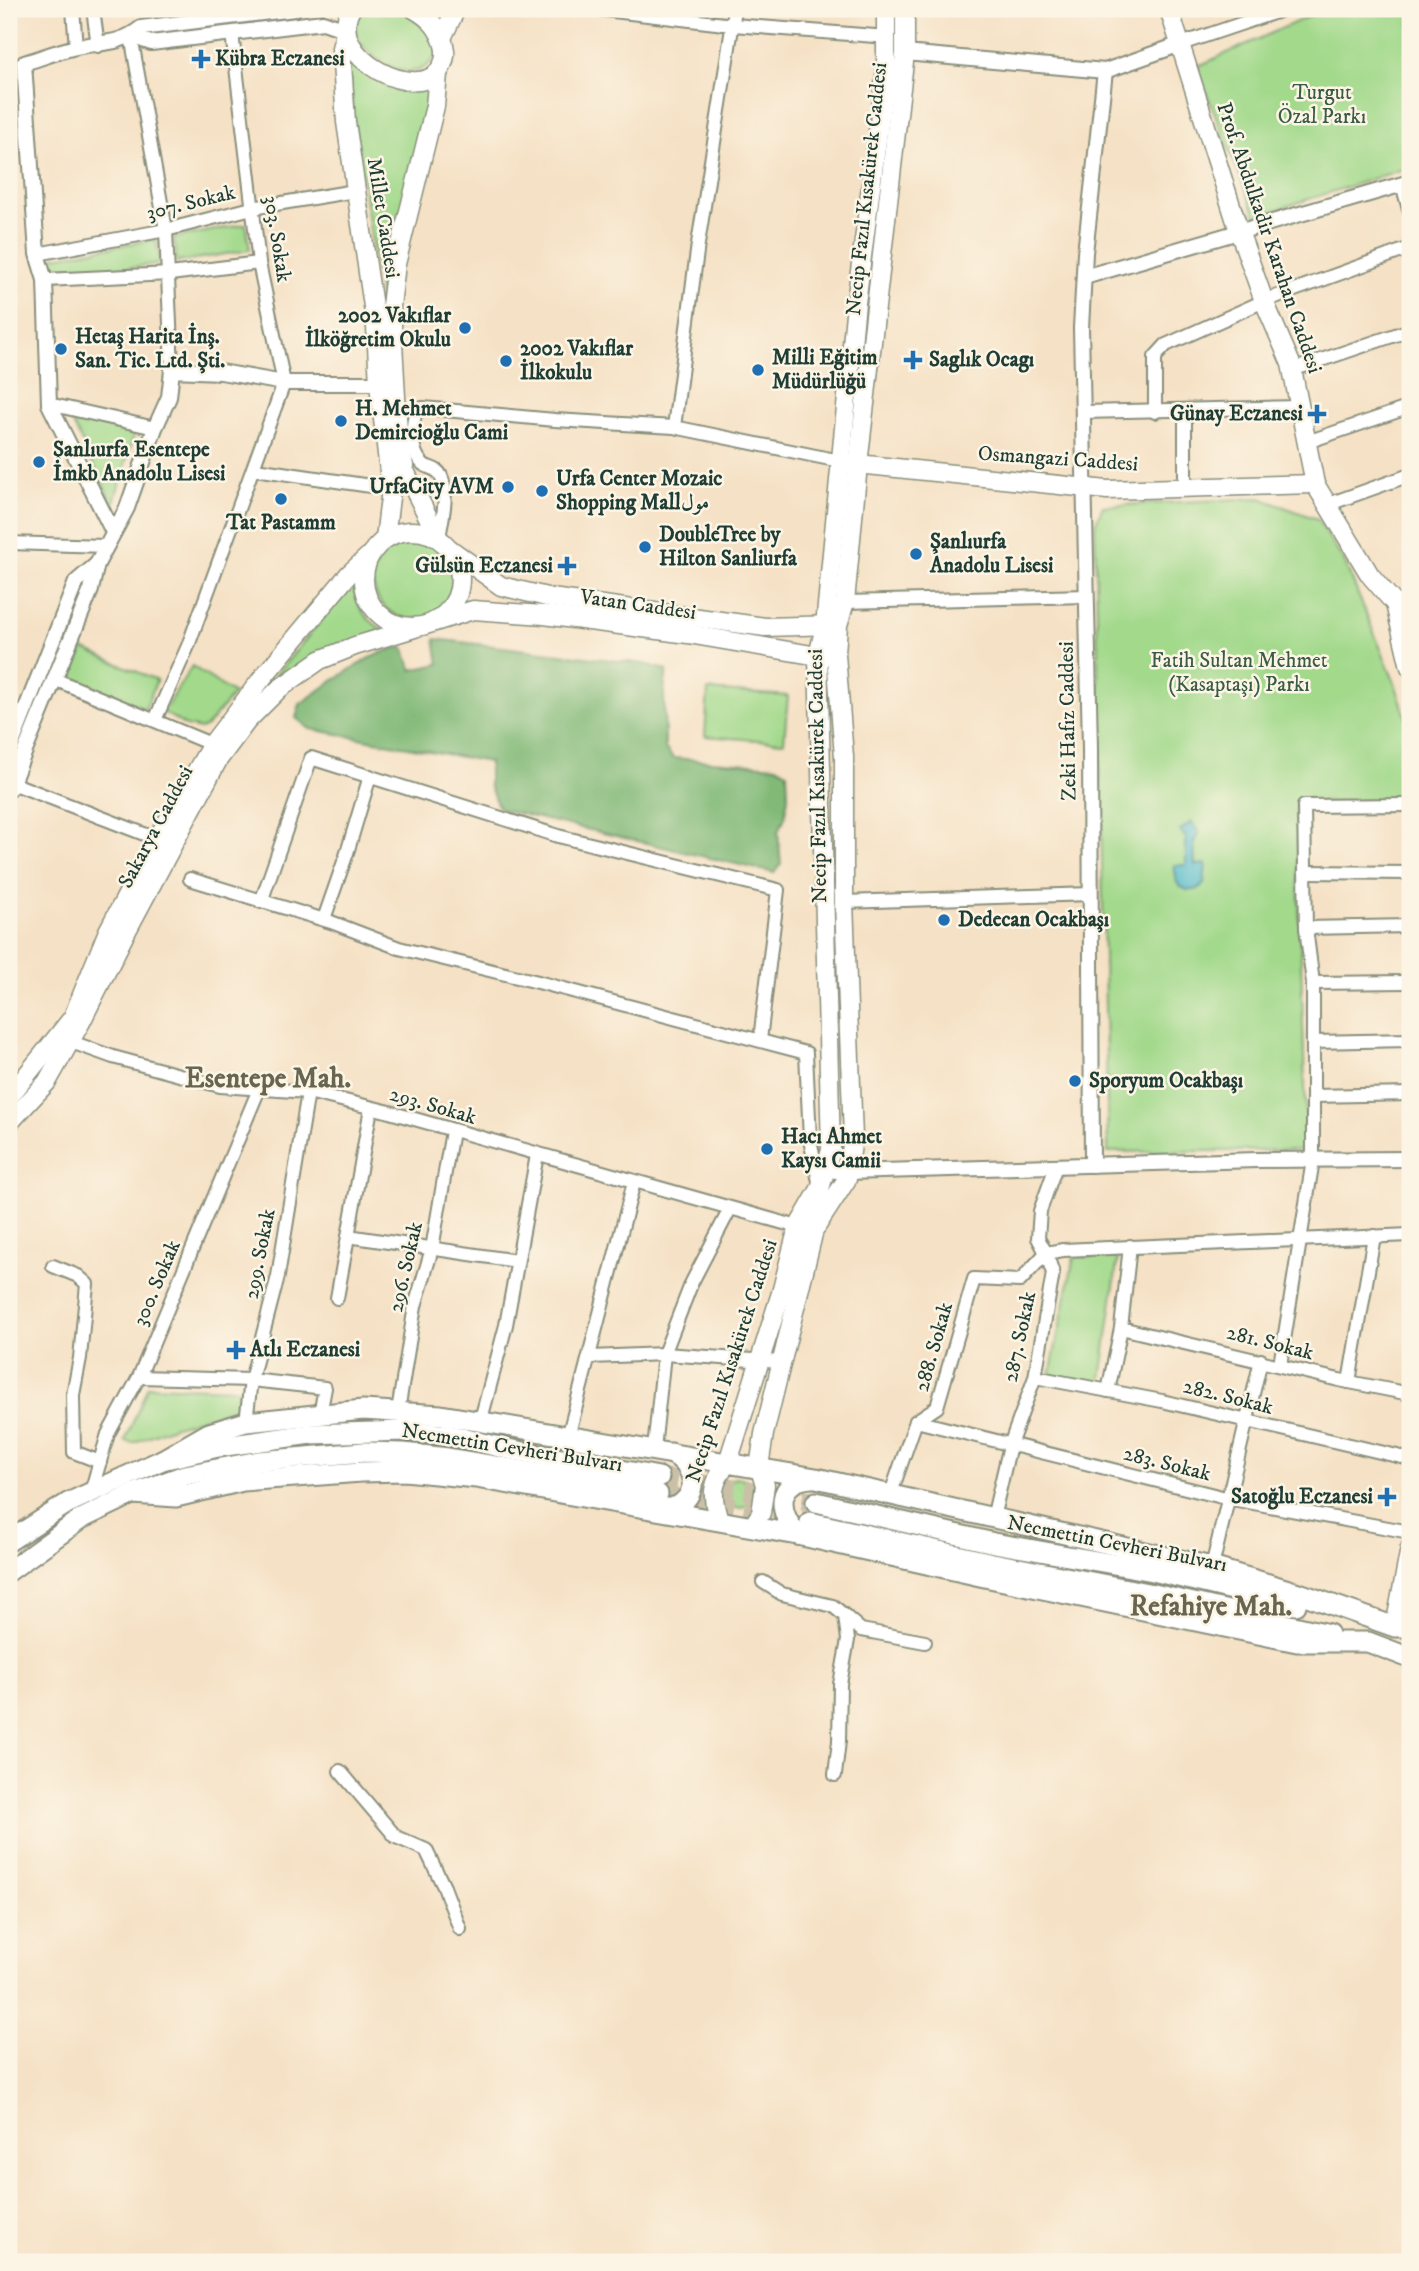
<svg xmlns="http://www.w3.org/2000/svg" width="1419" height="2271" font-family="'IM FELL DW Pica',Amiri,serif">
  <rect width="100%" height="100%" fill="#fcf5e5"/>
  <filter id="ink" filterUnits="userSpaceOnUse"><feTurbulence type="fractalNoise" baseFrequency=".0143" numOctaves="2"/><feDisplacementMap in="SourceGraphic" scale="14" xChannelSelector="R" yChannelSelector="G"/><feConvolveMatrix kernelMatrix="1 2 1 2 8 2 1 2 1" color-interpolation-filters="sRGB"/></filter>
  <filter id="wash" filterUnits="userSpaceOnUse"><feTurbulence type="fractalNoise" baseFrequency=".00686" numOctaves="4" result="noise"/><feDisplacementMap in="SourceGraphic" scale="28" xChannelSelector="R" yChannelSelector="G"/><feGaussianBlur stdDeviation="1.57" result="paint"/><feColorMatrix in="noise" values="0 0 0 0 0 0 0 0 0 0 0 0 0 0 0 0 0 1.4 0 .05"/><feComposite in="paint" operator="in"/></filter>
  <g filter="url(#wash)">
    <rect width="100%" height="100%" fill="#f5e1c5"/>
    <g fill="#a2d98b" stroke="#608b60" stroke-width="2">
      <path d="M 366,9 L 402,9 L 428,26 L 436,37 L 437,55 C 432,62 425,69 416,71 C 390,77 331,34 366,9 Z"/>
      <path d="M 1325,9 L 1410,9 L 1410,167 L 1256,216 L 1196,67 Z"/>
      <path d="M 348,57 L 432,82 L 383,318 L 350,94 Z"/>
      <path d="M 246,224 L 250,250 L 177,262 L 174,238 Z"/>
      <path d="M 156,239 L 161,263 L 45,280 L 43,259 Z"/>
      <path d="M 70,418 L 135,432 L 113,505 Z"/>
      <path d="M 1260,498 L 1317,519 L 1345,563 L 1395,683 L 1410,730 L 1410,798 L 1296,804 L 1307,1150 L 1108,1152 L 1095,524 L 1103,506 Z"/>
      <circle cx="413" cy="579" r="40"/>
      <path d="M 352,584 C 357,605 363,618 382,629 L 248,708 Z"/>
      <path d="M 83,649 L 157,680 L 145,709 L 72,678 Z"/>
      <path d="M 192,666 L 234,694 L 207,726 L 201,729 L 186,726 L 163,712 Z"/>
      <path d="M 708,690 L 788,696 L 784,742 L 705,736 Z"/>
      <path d="M 1074,1257 L 1118,1257 L 1100,1386 L 1050,1375 Z"/>
      <path d="M 148,1386 L 238,1389 L 236,1408 L 172,1427 L 133,1443 L 125,1441 Z"/>
      <circle cx="738" cy="1493" r="15"/>
    </g>
    <path fill="#81b977" stroke="#507b56" stroke-width="2" d="M 435,639 L 644,664 L 667,670 L 664,691 L 665,748 L 673,758 L 777,766 L 787,772 L 788,796 L 785,817 L 778,832 L 781,864 L 774,873 L 499,809 L 489,785 L 489,762 L 310,729 L 296,718 L 300,704 C 322,689 379,645 404,648 L 412,670 L 439,664 Z"/>
    <path fill="#4fb9cc" stroke="#377b80" stroke-width="2" d="M 1191,822 L 1199,832 L 1194,842 L 1195,865 L 1206,864 L 1204,884 C 1196,893 1185,892 1177,883 L 1174,865 L 1186,865 L 1186,838 L 1180,831 Z"/>
  </g>
  <g filter="url(#ink)">
    <g fill="none" stroke-linecap="round" stroke-linejoin="round">
      <g stroke="#cac0a8" stroke-width="19" stroke-dasharray="19 10" stroke-linecap="butt">
        <path d="M 659,1477 L 816,1502"/>
        <path d="M 658,1494 L 810,1522"/>
      </g>
      <defs>
        <g id="minor">
          <path d="M 73,9 L 76,47"/>
          <path d="M 93,9 L 98,46"/>
          <path d="M 596,9 L 733,25 L 888,37"/>
          <path d="M 131,36 L 166,230 L 172,370"/>
          <path d="M 1181,44 L 1285,9"/>
          <path d="M 1402,184 L 1410,213"/>
          <path d="M 37,254 L 166,230 L 252,208 L 355,191"/>
          <path d="M 45,280 L 170,274 L 259,263"/>
          <path d="M 1292,370 L 1410,330"/>
          <path d="M 49,404 L 155,428"/>
          <path d="M 1185,410 L 1185,487"/>
          <path d="M 1083,412 L 1300,407"/>
          <path d="M 1155,412 L 1155,357 L 1166,345 L 1264,301 L 1410,248"/>
          <path d="M 674,427 L 698,244 L 735,9"/>
          <path d="M 1307,442 L 1410,407"/>
          <path d="M 255,469 L 391,489"/>
          <path d="M 1329,504 L 1410,475"/>
          <path d="M 439,538 C 442,519 449,494 441,476 C 438,468 429,469 423,464 C 409,451 412,426 416,410 L 423,408 L 555,420 L 674,427 L 840,461"/>
          <path d="M 9,543 L 105,546"/>
          <path d="M 845,602 L 1087,596"/>
          <path d="M 54,679 L 218,747"/>
          <path d="M 155,720 L 188,646 L 284,383 L 259,263 L 232,33"/>
          <path d="M 12,783 L 157,839"/>
          <path d="M 1305,872 L 1410,873"/>
          <path d="M 190,879 L 331,922 L 399,948 L 538,982 L 806,1053 L 810,1140 L 820,1186"/>
          <path d="M 261,902 L 311,758 L 558,836 L 778,890 L 760,1040"/>
          <path d="M 844,902 L 1091,894"/>
          <path d="M 324,919 L 347,853 L 370,776"/>
          <path d="M 1306,928 L 1410,926"/>
          <path d="M 1313,983 L 1410,982"/>
          <path d="M 63,1039 L 113,1057 L 220,1086 L 308,1092 L 386,1111 L 798,1227"/>
          <path d="M 1313,1042 L 1410,1040"/>
          <path d="M 1314,1096 L 1410,1094"/>
          <path d="M 348,1236 L 517,1261"/>
          <path d="M 53,1266 L 78,1276 L 87,1284 L 80,1358 L 73,1395 L 74,1452 L 100,1462"/>
          <path d="M 337,1298 L 371,1108"/>
          <path d="M 1121,1328 L 1339,1380 L 1410,1394"/>
          <path d="M 591,1357 L 664,1354 L 781,1362"/>
          <path d="M 1280,1365 L 1313,1160 L 1313,983 L 1306,928 L 1304,806 L 1410,805"/>
          <path d="M 139,1377 L 251,1380 L 325,1388 L 320,1414"/>
          <path d="M 1035,1377 L 1162,1401 L 1410,1459"/>
          <path d="M 1349,1382 L 1374,1236"/>
          <path d="M 1108,1391 L 1121,1328 L 1130,1246"/>
          <path d="M 398,1411 L 415,1306 L 432,1249 L 452,1131"/>
          <path d="M 916,1421 L 1226,1498 L 1410,1532"/>
          <path d="M 246,1422 L 251,1380 L 278,1276 L 308,1092"/>
          <path d="M 480,1423 L 506,1325 L 537,1155"/>
          <path d="M 568,1437 L 634,1182"/>
          <path d="M 654,1449 L 664,1354 L 692,1282 L 730,1209"/>
          <path d="M 91,1492 L 108,1434 L 139,1377 L 259,1089"/>
          <path d="M 890,1496 L 916,1421 L 937,1407 L 974,1279 L 1020,1281 L 1046,1253 L 1063,1250 L 1410,1235"/>
          <path d="M 993,1518 L 1010,1445 L 1035,1377 L 1053,1273 L 1046,1253 L 1038,1238 L 1040,1211 L 1056,1166"/>
          <path d="M 1212,1567 L 1261,1360"/>
          <path d="M 763,1582 L 782,1594 L 833,1606 L 845,1616 L 848,1640 L 840,1684 L 839,1741 L 835,1775"/>
          <path d="M 845,1616 L 861,1630 L 925,1642"/>
          <path d="M 340,1771 L 396,1837 L 426,1850 L 444,1887 L 460,1929"/>
        </g>
        <g id="tertiary">
          <path d="M 131,36 L 151,43 L 323,22 L 346,30"/>
          <path d="M 905,53 L 1105,71 L 1181,44"/>
          <path d="M 1084,277 L 1410,182"/>
          <path d="M 113,532 L 49,404 L 45,280 L 37,254 L 24,63 C 40,58 56,52 72,48 C 98,41 117,47 141,28 L 294,9"/>
          <path d="M 9,751 L 76,582 L 97,564"/>
          <path d="M 9,790 L 91,590 L 97,564 L 127,508 L 155,428 L 169,397 L 172,370 L 221,372 L 284,383 L 387,383"/>
          <path d="M 1092,1165 L 1090,748 L 1081,328 L 1085,253 L 1105,71"/>
          <path d="M 826,1170 L 848,1172 L 1257,1160 L 1410,1159"/>
        </g>
        <g id="secondary">
          <path d="M 351,9 C 323,57 423,107 442,66 C 445,60 446,52 444,45 C 439,28 430,18 414,9"/>
          <path d="M 1169,9 L 1239,231 L 1264,301 L 1291,364 L 1315,484 L 1370,575 L 1395,604 L 1410,667"/>
          <path d="M 346,30 L 341,48 L 346,122 L 376,327 L 379,384 L 391,489 L 385,539"/>
          <path d="M 442,38 L 456,9"/>
          <path d="M 438,74 L 435,106 L 396,264 L 391,306 L 398,434 L 405,471 L 439,539"/>
          <path d="M 848,463 L 1107,490 L 1315,484"/>
          <circle cx="412" cy="579" r="48"/>
          <path d="M 450,549 L 501,586 L 551,598 L 765,627 L 835,625"/>
          <path d="M 435,622 L 473,610 L 544,615 L 688,634 L 818,656 L 829,655"/>
          <path d="M 9,1097 L 73,1017 L 108,931 L 152,848 L 212,744 L 263,677 L 349,574 L 371,554"/>
          <path d="M 9,1123 L 47,1082 L 81,1022 L 124,936 L 218,760 L 247,721 L 279,689 L 320,660 L 355,646 L 415,628"/>
          <path d="M 719,1521 C 711,1495 711,1484 728,1462 L 781,1293 L 798,1227 L 820,1189 L 831,1150 L 818,656 L 825,626 L 856,303 L 886,69 L 886,9"/>
          <path d="M 752,1527 L 761,1513 L 765,1485 L 759,1467 L 764,1434 L 814,1230 L 847,1179 L 853,1138 L 844,902 L 844,757 L 836,654 L 838,625 L 845,602 L 858,465 L 905,53 L 905,9"/>
          <path d="M 1395,1627 L 1410,1548"/>
        </g>
        <g id="primary">
          <path d="M 162,1460 L 209,1433 L 246,1422 L 363,1410 L 441,1415 L 816,1478 L 1212,1567 L 1302,1594 L 1395,1627 L 1410,1627"/>
          <path d="M 133,1494 L 176,1497 L 243,1481 L 361,1472 L 405,1471 L 476,1478 L 798,1535 L 980,1576 L 1297,1642 L 1368,1642 L 1410,1658"/>
          <path d="M 816,1502 L 994,1543 L 1153,1571 L 1296,1605"/>
          <path d="M 660,1510 C 667,1508 676,1508 682,1503 C 702,1486 690,1463 671,1453"/>
          <path d="M 810,1522 L 988,1562 L 1154,1594 L 1329,1634"/>
          <path d="M 798,1535 C 777,1513 775,1480 812,1478"/>
          <path d="M 9,1541 L 68,1503 L 162,1460 L 218,1447 L 311,1434 L 404,1431 L 449,1435 L 508,1449 L 659,1477"/>
          <path d="M 9,1571 L 81,1519 L 133,1494 L 185,1475 L 259,1461 L 364,1452 L 403,1453 L 448,1458 L 658,1494"/>
        </g>
      </defs>
      <use href="#minor" stroke="#8a8f7c" stroke-width="16"/>
      <use href="#tertiary" stroke="#8a8f7c" stroke-width="18"/>
      <use href="#secondary" stroke="#8a8f7c" stroke-width="21"/>
      <use href="#primary" stroke="#8a8f7c" stroke-width="23"/>
      <use href="#minor" stroke="#fff" stroke-width="12"/>
      <use href="#tertiary" stroke="#fff" stroke-width="14"/>
      <use href="#secondary" stroke="#fff" stroke-width="18"/>
      <use href="#primary" stroke="#fff" stroke-width="19"/>
    </g>
  </g>
  <g fill="#1f6fb2" stroke="#fcf5e5" stroke-width="2.5">
    <path d="M197.5 48.5h7v7h7v7h-7v7h-7v-7h-7v-7h7z"/>
    <circle cx="465" cy="328" r="7"/>
    <circle cx="61" cy="349" r="7"/>
    <path d="M909.5 349.5h7v7h7v7h-7v7h-7v-7h-7v-7h7z"/>
    <circle cx="506" cy="361" r="7"/>
    <circle cx="758" cy="370" r="7"/>
    <path d="M1313.5 403.5h7v7h7v7h-7v7h-7v-7h-7v-7h7z"/>
    <circle cx="341" cy="421" r="7"/>
    <circle cx="39" cy="462" r="7"/>
    <circle cx="508" cy="487" r="7"/>
    <circle cx="542" cy="491" r="7"/>
    <circle cx="281" cy="499" r="7"/>
    <circle cx="645" cy="547" r="7"/>
    <circle cx="916" cy="554" r="7"/>
    <path d="M563.5 555.5h7v7h7v7h-7v7h-7v-7h-7v-7h7z"/>
    <circle cx="944" cy="920" r="7"/>
    <circle cx="1075" cy="1081" r="7"/>
    <circle cx="767" cy="1149" r="7"/>
    <path d="M232.5 1339.5h7v7h7v7h-7v7h-7v-7h-7v-7h7z"/>
    <path d="M1383.5 1486.5h7v7h7v7h-7v7h-7v-7h-7v-7h7z"/>
  </g>
  <g text-anchor="middle" dominant-baseline="central" stroke-width="5" stroke-linejoin="round" paint-order="stroke">
    <g font-size="21" font-weight="bold" fill="#1f3d34" stroke="#fcf5e5" text-anchor="start">
      <text x="215" y="59">Kübra Eczanesi</text>
      <text x="451" y="316" text-anchor="end">2002 Vakıflar<tspan x="451" dy="24">İlköğretim Okulu</tspan></text>
      <text x="75" y="337">Hetaş Harita İnş.<tspan x="75" dy="24">San. Tic. Ltd. Şti.</tspan></text>
      <text x="520" y="349">2002 Vakıflar<tspan x="520" dy="24">İlkokulu</tspan></text>
      <text x="772" y="358">Milli Eğitim<tspan x="772" dy="24">Müdürlüğü</tspan></text>
      <text x="929" y="360">Saglık Ocagı</text>
      <text x="355" y="409">H. Mehmet<tspan x="355" dy="24">Demircioğlu Cami</tspan></text>
      <text x="1303" y="414" text-anchor="end">Günay Eczanesi</text>
      <text x="53" y="450">Şanlıurfa Esentepe<tspan x="53" dy="24">İmkb Anadolu Lisesi</tspan></text>
      <text x="556" y="479">Urfa Center Mozaic<tspan x="556" dy="24">Shopping Mallمول</tspan></text>
      <text x="494" y="487" text-anchor="end">UrfaCity AVM</text>
      <text x="281" y="523" text-anchor="middle">Tat Pastamm</text>
      <text x="659" y="535">DoubleTree by<tspan x="659" dy="24">Hilton Sanliurfa</tspan></text>
      <text x="930" y="542">Şanlıurfa<tspan x="930" dy="24">Anadolu Lisesi</tspan></text>
      <text x="553" y="566" text-anchor="end">Gülsün Eczanesi</text>
      <text x="958" y="920">Dedecan Ocakbaşı</text>
      <text x="1089" y="1081">Sporyum Ocakbaşı</text>
      <text x="781" y="1137">Hacı Ahmet<tspan x="781" dy="24">Kaysı Camii</tspan></text>
      <text x="250" y="1350">Atlı Eczanesi</text>
      <text x="1373" y="1497" text-anchor="end">Satoğlu Eczanesi</text>
    </g>
    <g font-size="21" fill="#395c45" stroke="#fcf5e5">
      <text x="1322" y="93">Turgut<tspan x="1322" dy="24">Özal Parkı</tspan></text>
      <text x="1239" y="661">Fatih Sultan Mehmet<tspan x="1239" dy="24">(Kasaptaşı) Parkı</tspan></text>
    </g>
    <g font-size="21" fill="#1f3d34" stroke="#fcf5e5">
      <text transform="translate(867 189) rotate(-84)">Necip Fazıl Kısakürek Caddesi</text>
      <text transform="translate(191 203) rotate(-14)">307. Sokak</text>
      <text transform="translate(383 218) rotate(81)">Millet Caddesi</text>
      <text transform="translate(1269 238) rotate(71)">Prof. Abdulkadir Karahan Caddesi</text>
      <text transform="translate(277 239) rotate(81)">303. Sokak</text>
      <text transform="translate(1058 459) rotate(4)">Osmangazi Caddesi</text>
      <text transform="translate(638 605) rotate(8)">Vatan Caddesi</text>
      <text transform="translate(1068 721) rotate(-91)">Zeki Hafız Caddesi</text>
      <text transform="translate(818 776) rotate(-91)">Necip Fazıl Kısakürek Caddesi</text>
      <text transform="translate(156 827) rotate(-62)">Sakarya Caddesi</text>
      <text transform="translate(433 1106) rotate(16)">293. Sokak</text>
      <text transform="translate(260 1254) rotate(-79)">299. Sokak</text>
      <text transform="translate(406 1267) rotate(-77)">296. Sokak</text>
      <text transform="translate(157 1283) rotate(-67)">300. Sokak</text>
      <text transform="translate(1020 1337) rotate(-78)">287. Sokak</text>
      <text transform="translate(1270 1343) rotate(14)">281. Sokak</text>
      <text transform="translate(934 1347) rotate(-74)">288. Sokak</text>
      <text transform="translate(732 1361) rotate(-72)">Necip Fazıl Kısakürek Caddesi</text>
      <text transform="translate(1228 1397) rotate(14)">282. Sokak</text>
      <text transform="translate(512 1448) rotate(9)">Necmettin Cevheri Bulvarı</text>
      <text transform="translate(1167 1464) rotate(14)">283. Sokak</text>
      <text transform="translate(1117 1544) rotate(11)">Necmettin Cevheri Bulvarı</text>
    </g>
    <g font-size="28" font-weight="bold" fill="#67654f" stroke="#fcf5e5">
      <text x="268" y="1078">Esentepe Mah.</text>
      <text x="1211" y="1606">Refahiye Mah.</text>
    </g>
  </g>
  <rect width="1419" height="2271" fill="none" stroke="#fcf5e5" stroke-width="35"/>
</svg>
